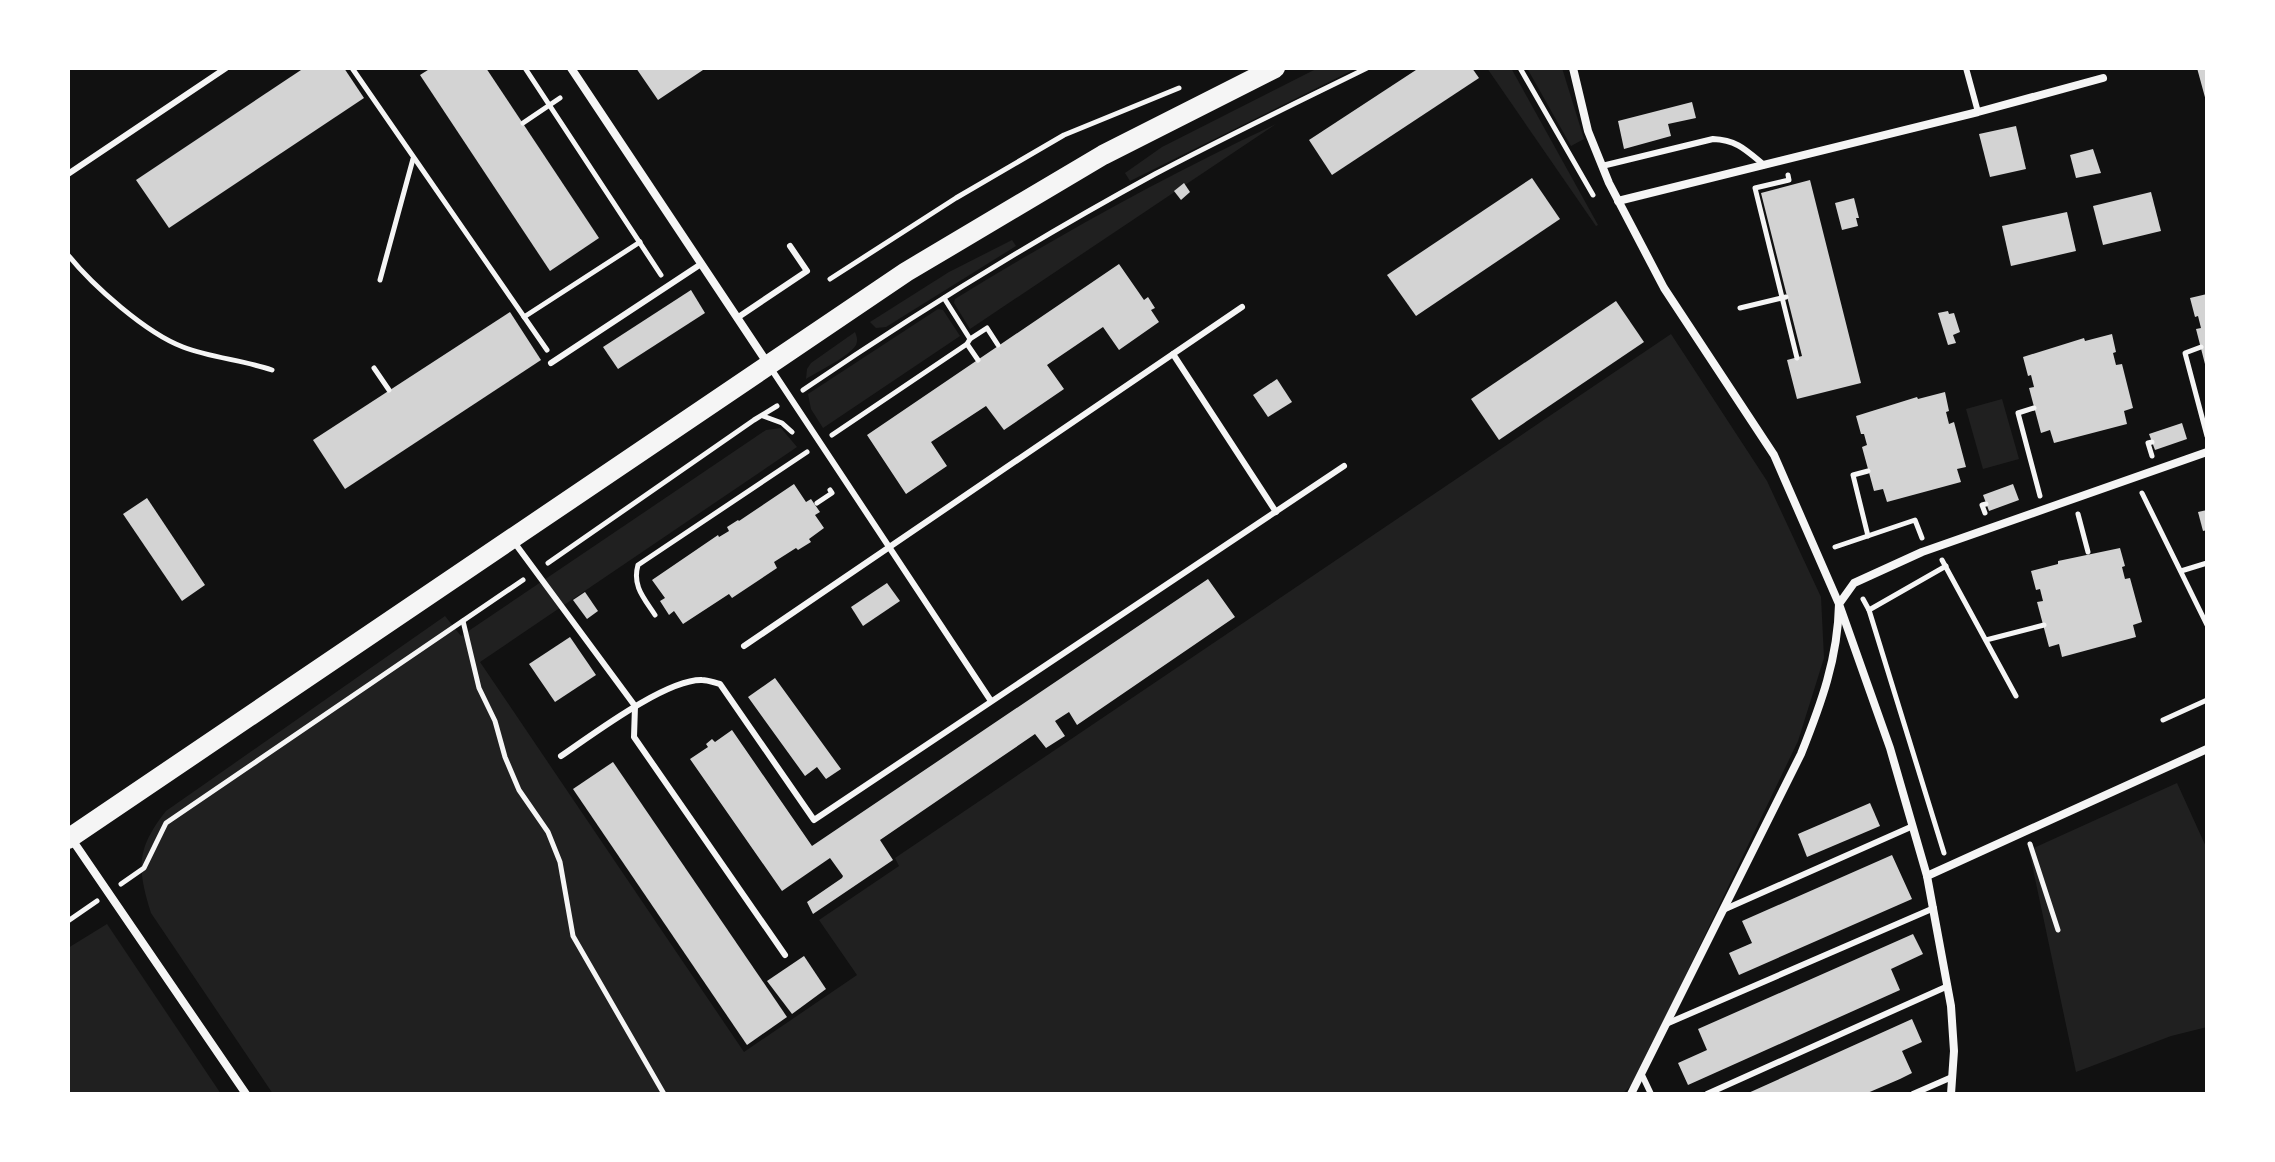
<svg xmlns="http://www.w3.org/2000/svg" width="2275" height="1162" font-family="'Noto Sans',sans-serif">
  <rect width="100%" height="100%" fill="#111"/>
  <g fill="#202020">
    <path d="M 1318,68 L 1357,68 L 1130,181 L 1125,173 L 1162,147 Z"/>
    <path d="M 1487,68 L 1511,68 L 1598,225 L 1596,226 Z"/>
    <path d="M 1527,68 L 1562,68 L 1584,139 L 1571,146 Z"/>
    <path d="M 1276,124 L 970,329 L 954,303 L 955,299 C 1059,235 1165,176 1276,124 Z"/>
    <path d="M 1012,240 L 1016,246 L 886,327 L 876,328 L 870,322 L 949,272 Z"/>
    <path d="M 938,309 L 943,310 L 960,336 L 823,428 L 811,409 L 808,394 Z"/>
    <path d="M 855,332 C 857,337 858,340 856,345 C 850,356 817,372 806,379 L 807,369 L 811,363 Z"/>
    <path d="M 1671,334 L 1767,481 L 1821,597 L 1824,658 L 1798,741 L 1634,1083 L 1622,1094 L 273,1094 L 151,913 C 137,868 136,849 166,811 L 445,616 L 461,636 L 766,430 L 781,428 L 797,447 L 480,662 L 744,1052 L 857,975 L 819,920 L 899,866 L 895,858 Z"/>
    <path d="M 2002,399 L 2019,459 L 1983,469 L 1966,409 Z"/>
    <path d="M 2177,783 L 2207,849 L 2207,1027 L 2171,1036 L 2076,1072 L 2029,850 Z"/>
    <path d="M 107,924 L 221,1094 L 68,1094 L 68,948 Z"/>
  </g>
  <g fill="#d3d3d3">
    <path d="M 304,68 L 344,68 L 364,98 L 169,228 L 136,180 Z"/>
    <path d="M 431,68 L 486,68 L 599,238 L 550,271 L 420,75 Z"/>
    <path d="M 636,68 L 706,68 L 658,100 Z"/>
    <path d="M 1419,68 L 1472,68 L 1479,78 L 1332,175 L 1309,140 Z"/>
    <path d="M 2197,68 L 2207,68 L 2207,101 L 2206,101 Z"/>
    <path d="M 1692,102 L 1696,118 L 1668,124 L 1671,136 L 1624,149 L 1618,121 Z"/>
    <path d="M 2016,126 L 2026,169 L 1990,177 L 1979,134 Z"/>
    <path d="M 2093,149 L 2101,173 L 2076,178 L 2070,155 Z"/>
    <path d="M 1532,178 L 1560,219 L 1416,316 L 1387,275 Z"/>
    <path d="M 1810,180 L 1861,383 L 1797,399 L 1787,360 L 1802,356 L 1761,193 Z"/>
    <path d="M 1184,183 L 1190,192 L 1181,200 L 1174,191 Z"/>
    <path d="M 2151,192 L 2161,231 L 2103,245 L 2093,206 Z"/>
    <path d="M 1854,198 L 1859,218 L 1856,218 L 1858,226 L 1842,230 L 1835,203 Z"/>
    <path d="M 2067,212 L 2076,251 L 2011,266 L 2002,226 Z"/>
    <path d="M 1119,264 L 1144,300 L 1148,297 L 1155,308 L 1151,310 L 1159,322 L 1119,350 L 1103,327 L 1047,365 L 1064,389 L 1004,430 L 986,406 L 931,442 L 947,466 L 906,494 L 867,435 Z"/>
    <path d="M 691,290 L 705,313 L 618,369 L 603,347 Z"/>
    <path d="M 2207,294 L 2207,368 L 2206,368 L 2196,329 L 2201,328 L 2198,316 L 2195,317 L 2190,298 Z"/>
    <path d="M 1616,301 L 1644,342 L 1499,440 L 1471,399 Z"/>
    <path d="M 1948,311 L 1949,314 L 1954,313 L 1960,332 L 1953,335 L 1956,343 L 1948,345 L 1938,313 Z"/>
    <path d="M 510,312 L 541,360 L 345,489 L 313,440 Z"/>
    <path d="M 2112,334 L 2116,352 L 2113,353 L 2116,365 L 2122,364 L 2133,408 L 2124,411 L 2127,424 L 2054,443 L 2050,430 L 2041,433 L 2029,388 L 2034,387 L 2031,375 L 2028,376 L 2023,357 L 2084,338 L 2085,341 Z"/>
    <path d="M 1277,379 L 1292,402 L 1268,417 L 1253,395 Z"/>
    <path d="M 1945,392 L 1949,411 L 1946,412 L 1949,424 L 1954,422 L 1966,467 L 1957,469 L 1961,482 L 1887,502 L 1883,489 L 1874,491 L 1862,447 L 1867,445 L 1864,434 L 1861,434 L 1856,416 L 1917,397 L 1918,399 Z"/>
    <path d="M 2182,423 L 2187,439 L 2155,450 L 2149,434 Z"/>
    <path d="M 794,484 L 806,502 L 811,499 L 820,512 L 815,515 L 824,528 L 809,539 L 811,542 L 798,550 L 796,548 L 774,562 L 777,568 L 732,598 L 729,594 L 683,624 L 674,611 L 669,615 L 660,601 L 665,598 L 652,580 L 718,535 L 719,537 L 729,531 L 727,527 L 738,520 L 739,521 Z"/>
    <path d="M 2013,484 L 2019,500 L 1989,511 L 1983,495 Z"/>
    <path d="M 147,498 L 205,585 L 182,601 L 123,514 Z"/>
    <path d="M 2207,510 L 2207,530 L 2203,531 L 2198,512 Z"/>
    <path d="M 2120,548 L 2125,566 L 2122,567 L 2125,579 L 2130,578 L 2142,622 L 2133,625 L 2136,637 L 2062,657 L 2059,644 L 2049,647 L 2037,602 L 2043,601 L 2040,589 L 2036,590 L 2031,571 L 2058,564 L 2058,561 Z"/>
    <path d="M 1208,579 L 1235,617 L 1077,725 L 1069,712 L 1055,721 L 1065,736 L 1046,748 L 1035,734 L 880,840 L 893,860 L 813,914 L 807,902 L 842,878 L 843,876 L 830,858 L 782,891 L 690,759 L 708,747 L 706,744 L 712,739 L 715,742 L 732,730 L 812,846 Z"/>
    <path d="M 887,583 L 900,601 L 863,626 L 851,607 Z"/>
    <path d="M 585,592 L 598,611 L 587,619 L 573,600 Z"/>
    <path d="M 570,637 L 596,675 L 555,702 L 529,664 Z"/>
    <path d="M 775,678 L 841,769 L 826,779 L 817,767 L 805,776 L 748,697 Z"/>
    <path d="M 613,762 L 787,1017 L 747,1045 L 573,789 Z"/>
    <path d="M 1870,803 L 1880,826 L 1807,857 L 1798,834 Z"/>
    <path d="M 1892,855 L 1912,899 L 1739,975 L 1729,953 L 1752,943 L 1742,921 Z"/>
    <path d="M 1913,934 L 1923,954 L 1891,969 L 1900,990 L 1688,1085 L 1678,1063 L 1707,1050 L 1698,1029 Z"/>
    <path d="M 804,956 L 826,989 L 792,1014 L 767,981 Z"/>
    <path d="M 1912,1019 L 1922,1042 L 1902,1051 L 1912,1073 L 1900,1079 L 1865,1094 L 1746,1094 Z"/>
  </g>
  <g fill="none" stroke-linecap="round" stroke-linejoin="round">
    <g stroke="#f5f5f5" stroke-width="5">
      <path d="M 352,68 L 547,350"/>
      <path d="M 525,68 L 661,275"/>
      <path d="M 1520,68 L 1593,195"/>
      <path d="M 523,123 L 560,98"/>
      <path d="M 1788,175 L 1789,180 L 1755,188 L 1797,358"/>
      <path d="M 68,255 C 93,286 146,333 183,347 C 212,358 243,360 272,370"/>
      <path d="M 830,279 L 956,198 L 1064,135 L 1179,88"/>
      <path d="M 380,280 L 413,159"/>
      <path d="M 944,298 L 970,339 L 967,344 L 978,360"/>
      <path d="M 1740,308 L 1786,297"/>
      <path d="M 524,317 L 640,242"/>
      <path d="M 970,339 L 987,328 L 998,345"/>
      <path d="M 2201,347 L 2185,353 L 2207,436"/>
      <path d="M 374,368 L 389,390"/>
      <path d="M 803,390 C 916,313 1034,240 1155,174 C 1225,137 1296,103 1367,68"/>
      <path d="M 2034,408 L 2018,413 L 2040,496"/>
      <path d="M 763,416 L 782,423 L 792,432"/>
      <path d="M 832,435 L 967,344"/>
      <path d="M 2152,456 L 2148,443 L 2152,442"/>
      <path d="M 2142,493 L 2207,625"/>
      <path d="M 817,503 L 832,493 L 830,490"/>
      <path d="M 1985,513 L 1982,505 L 1986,504"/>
      <path d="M 2078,514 L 2088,552"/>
      <path d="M 1868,536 L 1853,475 L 1868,471"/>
      <path d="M 1835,547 L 1915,520 L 1922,538"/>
      <path d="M 1942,560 L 2016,696"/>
      <path d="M 548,563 L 754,420 L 777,406"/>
      <path d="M 2181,571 L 2207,563"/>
      <path d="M 1863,599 L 1869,610 L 1944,853"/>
      <path d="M 1869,610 L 1946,566"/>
      <path d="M 655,615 C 644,598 632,586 638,565 L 807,452"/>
      <path d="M 463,621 L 479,688 L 495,721 L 505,757 L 519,790 L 548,832 L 560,862 L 573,936 L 664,1094"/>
      <path d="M 1986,640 L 2044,625"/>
      <path d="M 2163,720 L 2207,700"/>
      <path d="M 2030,844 L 2058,930"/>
      <path d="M 121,884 L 144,868 L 166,823 L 523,580"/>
      <path d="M 68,921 L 97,901"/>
    </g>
    <g stroke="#f5f5f5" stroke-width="6">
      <path d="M 1966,68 L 1978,112"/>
      <path d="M 1602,166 L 1713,139 C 1737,140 1746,150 1764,165"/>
      <path d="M 68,174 L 226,68"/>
      <path d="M 737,318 L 807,271 L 790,246"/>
      <path d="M 1173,354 L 1276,512"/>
      <path d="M 551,363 L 701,264"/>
      <path d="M 770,367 L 991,701"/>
      <path d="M 514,542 L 635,706 L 634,737 L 785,955"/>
      <path d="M 744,646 L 1242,307"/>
      <path d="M 561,756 C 592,735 666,679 702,680 C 708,680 715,683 720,684 L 814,820 L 1344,466"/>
      <path d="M 1723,910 L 1913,826"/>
      <path d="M 1666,1024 L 1934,908"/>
      <path d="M 1642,1075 L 1651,1094"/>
      <path d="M 1707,1094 L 1948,986"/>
      <path d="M 1913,1094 L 1952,1077"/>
    </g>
    <g stroke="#f5f5f5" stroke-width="8">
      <path d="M 571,68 L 768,364"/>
      <path d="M 1573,68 L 1588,131 L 1609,183 L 1664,288 L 1774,455 L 1839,604 C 1838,658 1821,704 1801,754 L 1631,1094"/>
      <path d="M 1618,201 L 1978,112 L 2103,78"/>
      <path d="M 71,838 L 246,1094"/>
      <path d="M 1927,876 L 1890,748 L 1839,604 L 1854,583 L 1922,552 L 2207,452"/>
      <path d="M 1951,1094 L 1954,1051 L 1951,1006 L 1927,876 L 2207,749"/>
    </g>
    <path stroke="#f5f5f5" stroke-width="20" d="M 68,839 L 906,272 L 1103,155 L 1275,68"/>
  </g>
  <rect width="2275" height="1162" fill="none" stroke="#ffffff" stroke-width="140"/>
</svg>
